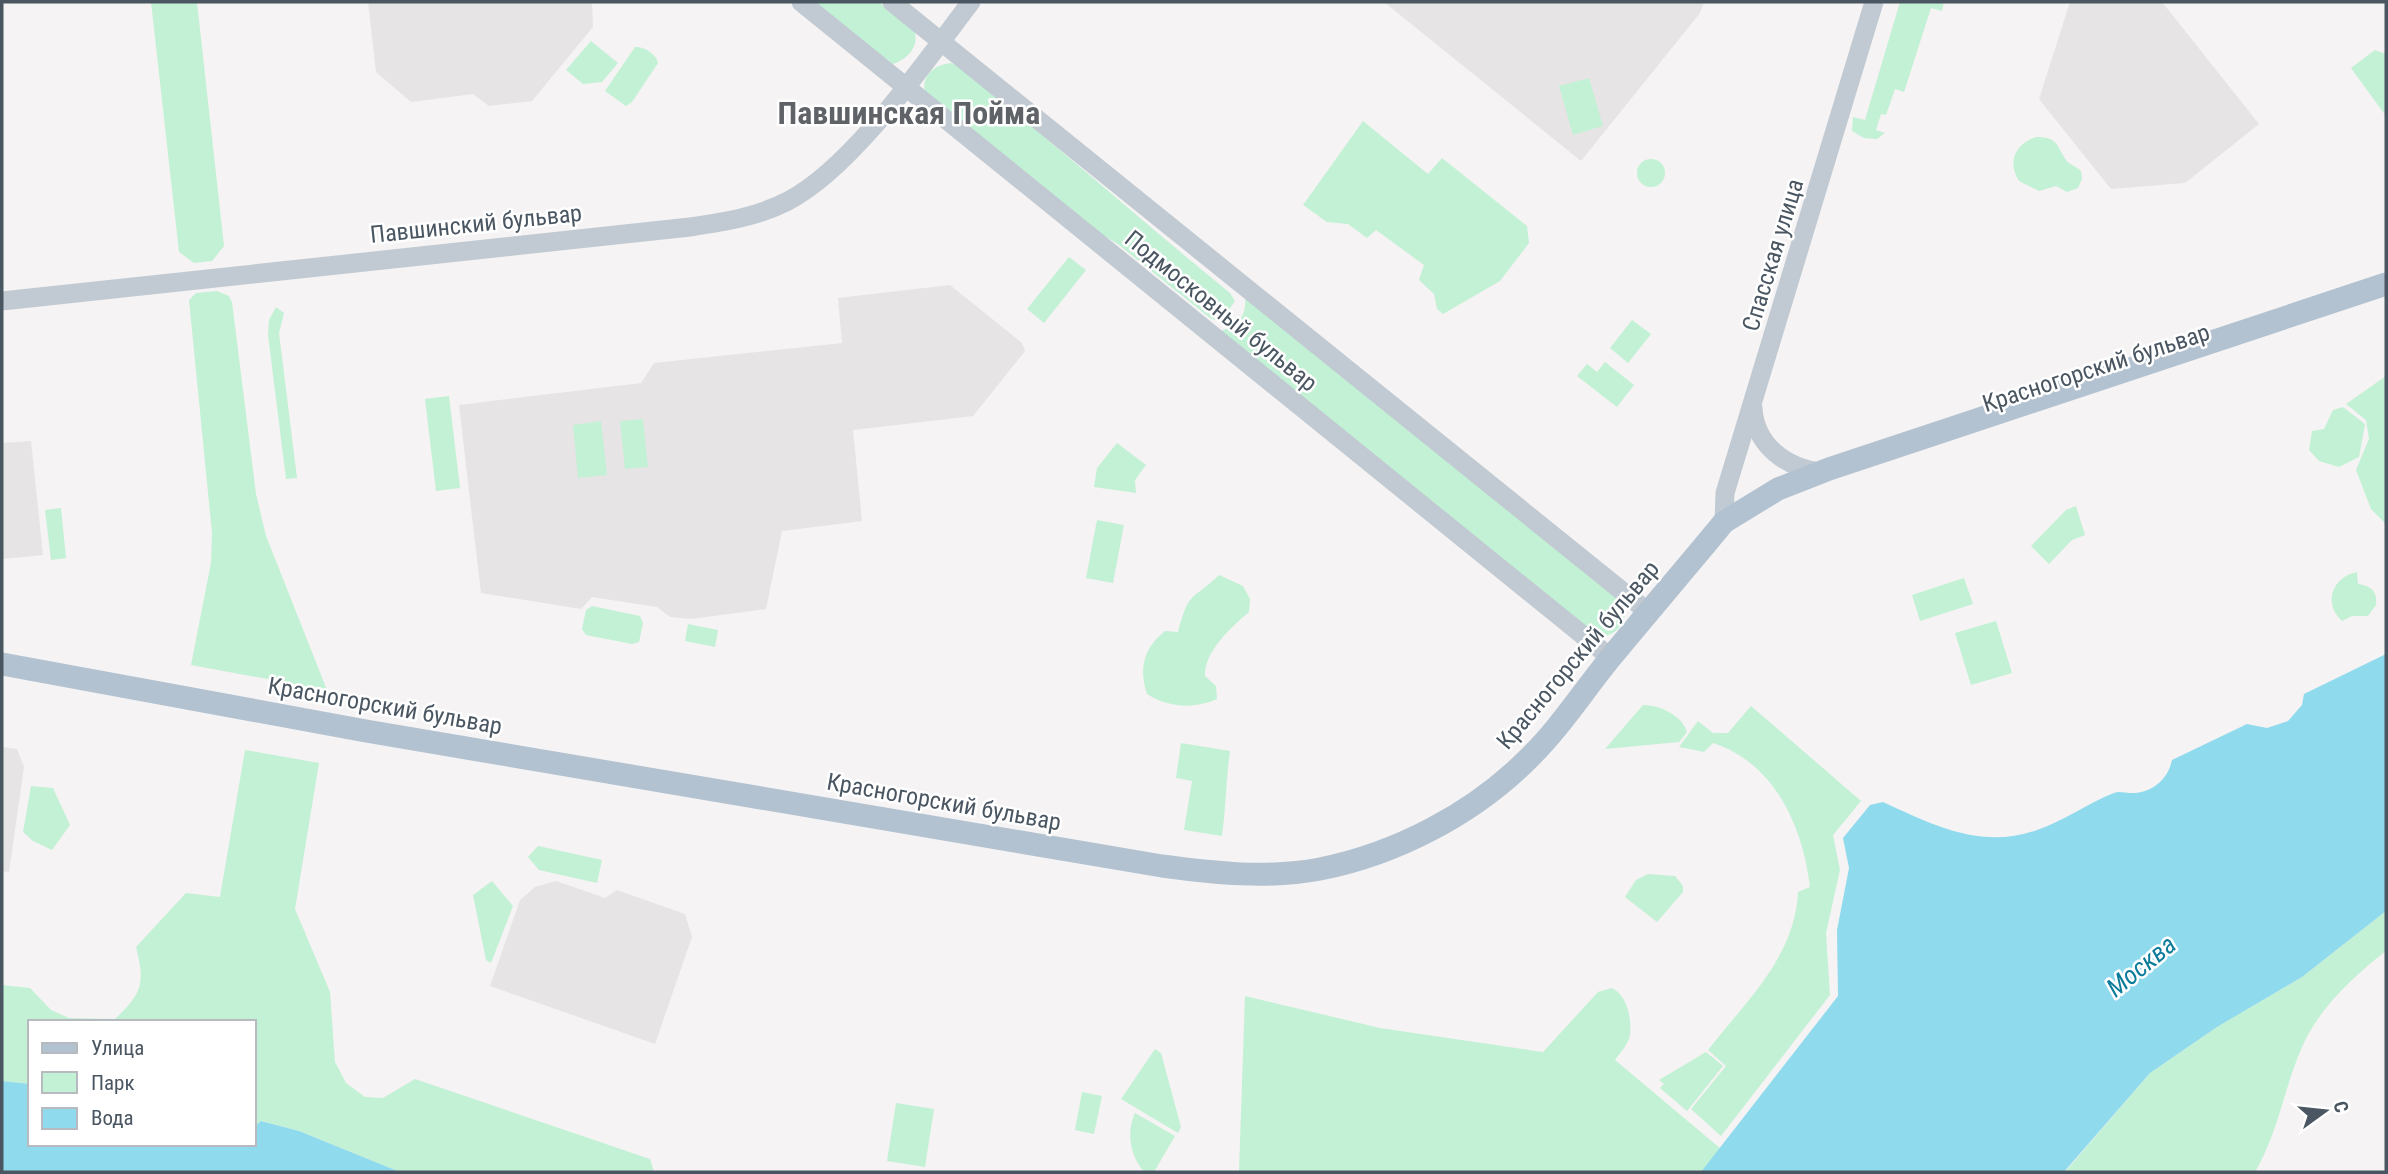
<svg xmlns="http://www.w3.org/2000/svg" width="2388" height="1174" font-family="'Roboto Condensed',sans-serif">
  <rect width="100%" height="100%" fill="#f5f3f3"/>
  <g fill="#e6e4e5">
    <path d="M 368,2 L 592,2 L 593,27 L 532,101 L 489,106 L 473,94 L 411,102 L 376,72 Z"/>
    <path d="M 1384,2 L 1704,2 L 1700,13 L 1581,161 Z"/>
    <path d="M 2070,2 L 2162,2 L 2259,124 L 2185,183 L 2111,189 L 2039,99 Z"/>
    <path d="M 950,285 L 1022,343 L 1025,351 L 973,416 L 853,430 L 862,521 L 782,531 L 766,609 L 691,619 L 670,617 L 657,607 L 592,597 L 581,609 L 481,593 L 459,405 L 641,383 L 654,363 L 842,343 L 838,298 Z"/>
    <path d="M 31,441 L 43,555 L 2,559 L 2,443 Z"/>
    <path d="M 2,747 L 17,749 L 24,767 L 9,872 L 2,871 Z"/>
    <path d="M 556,881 L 605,898 L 617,890 L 685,914 L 692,937 L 655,1044 L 490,986 L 520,900 L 535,887 Z"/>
  </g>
  <g fill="#c3f1d5">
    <path d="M 151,2 L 197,2 L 224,246 L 212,261 L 194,263 L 179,252 Z"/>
    <path d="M 810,2 L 879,2 L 914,29 C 920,46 908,59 893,64 Z"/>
    <path d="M 1900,2 L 1944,2 L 1942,11 L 1931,8 L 1904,92 L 1895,89 L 1886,115 L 1881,114 L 1876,130 L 1885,133 L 1877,139 L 1864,138 L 1852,131 L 1853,117 L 1865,120 Z"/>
    <path d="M 591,41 L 618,63 L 602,82 L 583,84 L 566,70 Z"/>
    <path d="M 635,47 C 644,46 657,55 658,63 L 632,102 L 626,106 L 605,91 Z"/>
    <path d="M 2375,50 L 2386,54 L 2386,116 L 2351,68 Z"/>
    <path d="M 951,63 L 960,67 C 1052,141 1139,219 1230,293 L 1235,301 L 1224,317 L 1218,321 L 1210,318 L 1119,245 L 1081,221 L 925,95 C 921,76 933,65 951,63 Z"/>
    <path d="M 1589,78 L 1603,126 L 1573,135 L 1559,86 Z"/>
    <path d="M 1363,121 L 1428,174 L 1442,158 L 1527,226 L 1529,243 L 1500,281 L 1443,314 L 1437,309 L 1434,294 L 1419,280 L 1424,265 L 1376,230 L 1367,238 L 1348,224 L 1327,222 L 1303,205 Z"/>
    <path d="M 2036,137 C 2060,137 2056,147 2067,161 C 2069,164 2077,167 2081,171 L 2082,179 L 2078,188 L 2067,192 L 2056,186 L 2039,191 L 2019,181 C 2007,162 2015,144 2036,137 Z"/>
    <circle cx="1651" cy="173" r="14"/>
    <path d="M 1069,257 L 1086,270 L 1044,323 L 1027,309 Z"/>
    <path d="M 217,291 L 229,296 L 232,302 L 256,494 L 266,536 L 327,690 L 191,665 L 211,563 L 212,533 L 189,300 L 196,293 Z"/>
    <path d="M 1245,297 L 1625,601 C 1628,620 1618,637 1598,637 L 1217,331 C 1237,329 1247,316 1245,297 Z"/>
    <path d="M 276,307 L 284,313 L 279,333 L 297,478 L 286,479 L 268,335 L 269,320 Z"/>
    <path d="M 1632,320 L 1651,334 L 1628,363 L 1610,348 Z"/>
    <path d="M 1605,362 L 1634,385 L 1617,407 L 1577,376 L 1587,364 L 1597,372 Z"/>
    <path d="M 2386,376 L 2386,524 L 2371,509 L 2356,470 L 2369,439 L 2366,420 L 2346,404 Z"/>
    <path d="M 449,396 L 460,488 L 436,491 L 425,399 Z"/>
    <path d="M 2343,407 L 2365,424 L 2359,457 L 2339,467 L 2319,461 L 2309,450 L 2312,431 L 2324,429 L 2333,410 Z"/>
    <path d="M 643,419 L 648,467 L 625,469 L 620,421 Z"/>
    <path d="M 601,421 L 607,475 L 578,478 L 573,425 Z"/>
    <path d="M 1117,443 L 1146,465 L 1135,480 L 1136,493 L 1094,487 L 1097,468 Z"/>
    <path d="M 2076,506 L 2085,535 L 2072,540 L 2049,564 L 2031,546 L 2066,510 Z"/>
    <path d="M 61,508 L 66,558 L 51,560 L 45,510 Z"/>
    <path d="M 1097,520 L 1124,525 L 1113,583 L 1086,578 Z"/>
    <path d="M 2357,572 L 2358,584 C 2371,585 2378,592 2376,605 L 2368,616 L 2352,616 L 2342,621 C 2323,603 2332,577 2357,572 Z"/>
    <path d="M 1219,575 L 1243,586 L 1250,599 L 1249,612 C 1231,627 1204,652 1205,676 L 1216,686 L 1217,699 C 1194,709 1169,708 1147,694 C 1139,668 1143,649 1165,631 L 1178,632 C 1190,589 1191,602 1219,575 Z"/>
    <path d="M 1964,578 L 1973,604 L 1920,621 L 1912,595 Z"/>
    <path d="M 592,606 L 640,616 L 643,623 L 639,642 L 632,644 L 586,635 L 582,629 L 586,610 Z"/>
    <path d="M 1996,621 L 2012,673 L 1971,685 L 1955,633 Z"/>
    <path d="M 688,624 L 718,630 L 715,647 L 685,641 Z"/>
    <path d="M 1643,705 C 1659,705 1682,715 1687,732 L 1679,742 L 1605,749 Z"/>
    <path d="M 1751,706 L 1861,801 L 1833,835 L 1840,870 L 1826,933 L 1830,995 L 1721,1136 L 1691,1109 L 1726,1066 L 1708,1050 C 1746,1001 1795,957 1798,892 L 1810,887 C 1803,827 1775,763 1713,743 L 1704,752 L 1679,747 L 1698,721 L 1713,733 L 1728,733 Z"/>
    <path d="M 1181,743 L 1230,751 C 1226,780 1226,807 1222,836 L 1184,830 L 1192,781 L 1176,778 Z"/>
    <path d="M 245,750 L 319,763 L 295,909 L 330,992 L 335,1062 L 346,1083 L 365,1097 L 383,1098 L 415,1079 L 650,1159 L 654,1172 L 400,1172 L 299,1131 L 262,1121 L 254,1127 L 254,1022 L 30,1022 L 30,1084 L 2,1081 L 2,985 L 30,988 L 51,1010 L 69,1018 L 115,1019 C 143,993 145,982 136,947 L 186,893 L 220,897 Z"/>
    <path d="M 31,786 L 53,788 L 70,825 L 52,850 L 33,841 L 23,832 Z"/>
    <path d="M 538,846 L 602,860 L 597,883 L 539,870 L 528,857 Z"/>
    <path d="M 1648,874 L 1675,876 L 1683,886 L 1683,892 L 1657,922 L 1625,897 L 1636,880 Z"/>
    <path d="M 492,881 L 513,906 L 491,963 L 486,960 L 473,895 Z"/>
    <path d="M 2386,911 L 2386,951 C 2354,976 2319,1008 2302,1047 C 2284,1088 2278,1133 2255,1172 L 2065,1172 L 2150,1073 L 2217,1027 L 2302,977 Z"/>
    <path d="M 1612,988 C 1627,995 1632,1019 1630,1035 C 1629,1043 1620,1053 1615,1060 L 1721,1149 L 1701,1172 L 1239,1172 L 1245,996 L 1380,1028 L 1543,1052 L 1598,992 Z"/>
    <path d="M 1155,1049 L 1161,1053 L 1181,1127 L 1178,1133 L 1121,1099 Z"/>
    <path d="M 1706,1052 L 1723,1066 L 1687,1111 L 1660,1088 L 1664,1084 L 1659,1080 Z"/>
    <path d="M 1082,1092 L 1102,1096 L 1094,1134 L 1075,1130 Z"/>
    <path d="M 896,1103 L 934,1109 L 925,1167 L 887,1161 Z"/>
    <path d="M 1135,1113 L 1175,1136 L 1154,1172 L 1144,1172 C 1130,1155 1126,1133 1135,1113 Z"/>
  </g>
  <g fill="#90daee">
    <path d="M 2386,654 L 2386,911 L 2302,977 L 2217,1027 L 2150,1073 L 2064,1172 L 1701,1172 L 1838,996 L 1837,930 L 1849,868 L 1843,838 L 1870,805 L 1883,802 C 1933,825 1982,850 2037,830 C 2064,821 2088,803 2114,793 C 2120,791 2124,793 2130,793 C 2151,794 2168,780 2172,760 L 2247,724 L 2267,728 L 2288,721 L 2302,705 L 2304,694 Z"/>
    <path d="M 2,1081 L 30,1084 L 30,1144 L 254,1144 L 254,1127 L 261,1121 L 299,1131 L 400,1172 L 2,1172 Z"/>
  </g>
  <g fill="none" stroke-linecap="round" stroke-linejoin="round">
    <g stroke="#c1cad2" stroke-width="19">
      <path d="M 801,2 L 1611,658"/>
      <path d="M 892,2 L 1648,612"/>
      <path d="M 2,301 L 690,227 C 724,222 757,217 788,201 C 853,167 925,62 971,2"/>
      <path d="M 1753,408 C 1755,445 1786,468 1821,472"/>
      <path d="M 1724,522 L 1725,493 L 1874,2"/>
    </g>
    <path stroke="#b3c2d1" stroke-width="23" d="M 2,664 L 366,731 L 1162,866 C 1214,873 1268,879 1320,869 C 1396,854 1473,814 1528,759 C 1560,728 1584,690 1612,656 C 1649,611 1687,567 1724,522 L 1778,489 L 1829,469 L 2386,284"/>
  </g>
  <g text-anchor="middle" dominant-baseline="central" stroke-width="5" stroke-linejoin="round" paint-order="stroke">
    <g font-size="24" fill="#4a5661" stroke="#fff">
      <text transform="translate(476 224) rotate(-6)">Павшинский бульвар</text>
      <text transform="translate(1773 255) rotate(-73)">Спасская улица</text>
      <text transform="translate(1221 311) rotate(39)">Подмосковный бульвар</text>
      <text transform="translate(2096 368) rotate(-18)">Красногорский бульвар</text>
      <text transform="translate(1578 655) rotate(-50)">Красногорский бульвар</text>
      <text transform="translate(385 706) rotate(10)">Красногорский бульвар</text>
      <text transform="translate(944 802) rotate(10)">Красногорский бульвар</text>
    </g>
    <g font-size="26" font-style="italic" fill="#0c7c9b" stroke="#fff">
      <text transform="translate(2141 966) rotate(-39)">Москва</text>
    </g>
    <g font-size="32" font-weight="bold" fill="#5f6368" stroke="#fff">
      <text x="909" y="113">Павшинская Пойма</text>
    </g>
  </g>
  <rect width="2388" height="1174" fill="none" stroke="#4a5661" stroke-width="7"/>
  <rect x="28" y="1020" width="228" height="126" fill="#ffffff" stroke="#b7bbc0" stroke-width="2"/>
  <rect x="42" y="1043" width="35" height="10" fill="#b3c2d1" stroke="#b7bbc0" stroke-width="2"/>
  <text x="91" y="1055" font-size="21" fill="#4a5661">Улица</text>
  <rect x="42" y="1072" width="35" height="21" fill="#c3f1d5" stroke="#b7bbc0" stroke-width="2"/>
  <text x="91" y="1090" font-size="21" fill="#4a5661">Парк</text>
  <rect x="42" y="1108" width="35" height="21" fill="#90daee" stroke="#b7bbc0" stroke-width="2"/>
  <text x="91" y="1125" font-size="21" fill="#4a5661">Вода</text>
  <g transform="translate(2325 1111) rotate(75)" stroke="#ffffff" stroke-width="5" paint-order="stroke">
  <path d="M0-5L12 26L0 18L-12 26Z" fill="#4a5661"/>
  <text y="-10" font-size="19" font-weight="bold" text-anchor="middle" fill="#4a5661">С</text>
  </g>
</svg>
